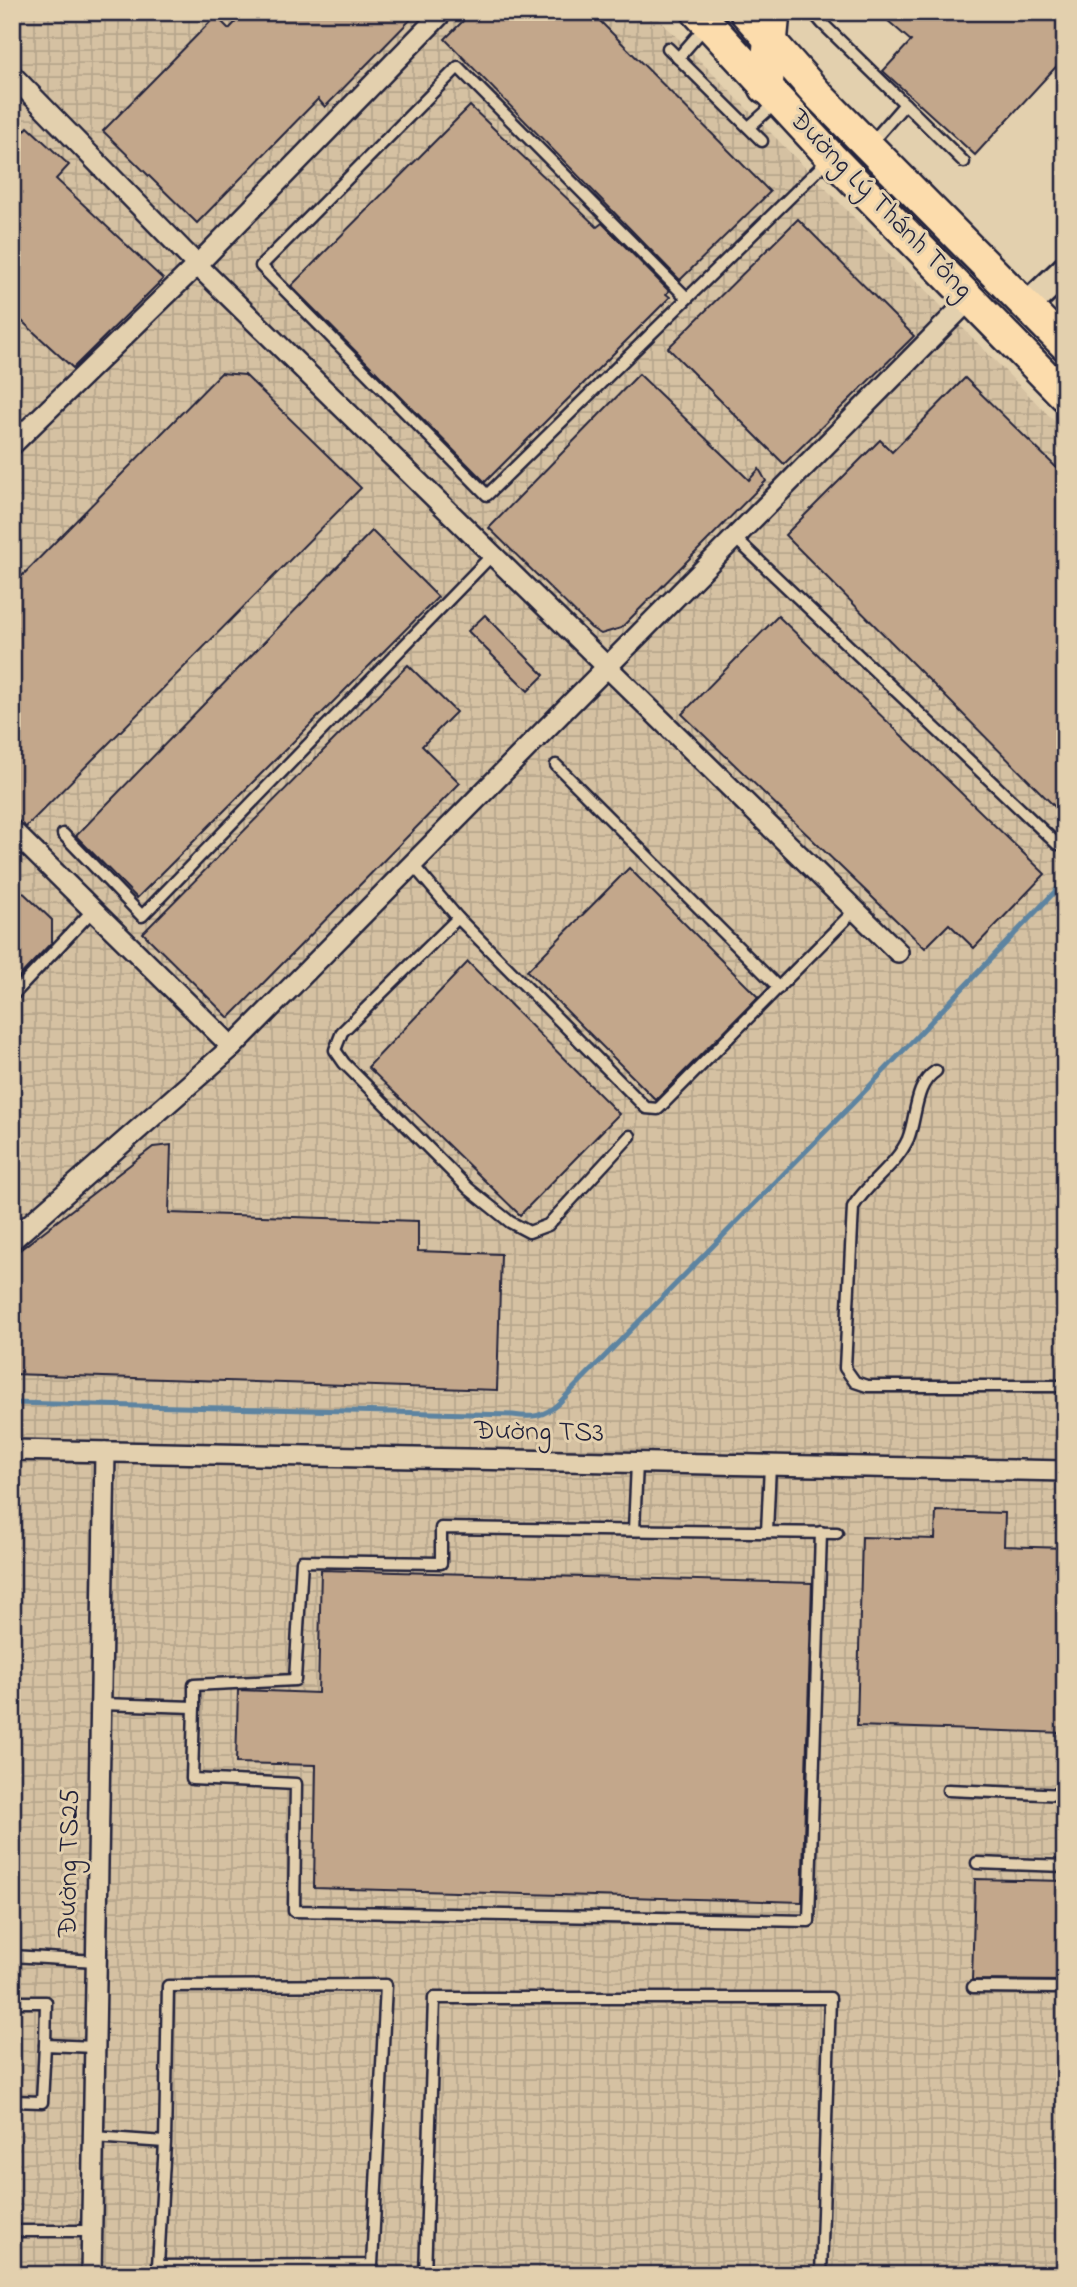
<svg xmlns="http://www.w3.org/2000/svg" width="1077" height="2287" font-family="'Indie Flower',sans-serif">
  <defs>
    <pattern id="industrial-grid" width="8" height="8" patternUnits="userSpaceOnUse" patternTransform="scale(1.75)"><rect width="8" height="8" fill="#d5c1a2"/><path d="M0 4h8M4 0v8" fill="none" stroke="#b7a68c"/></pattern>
  </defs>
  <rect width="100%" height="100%" fill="#e3d0ae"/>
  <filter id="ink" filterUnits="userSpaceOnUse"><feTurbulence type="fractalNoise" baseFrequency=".0143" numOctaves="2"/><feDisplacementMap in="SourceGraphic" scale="14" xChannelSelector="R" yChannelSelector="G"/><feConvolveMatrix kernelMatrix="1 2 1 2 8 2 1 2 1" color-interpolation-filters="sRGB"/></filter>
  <g filter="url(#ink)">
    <path fill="url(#industrial-grid)" d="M 12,12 L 652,12 L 1065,432 L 1065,2275 L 12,2275 Z"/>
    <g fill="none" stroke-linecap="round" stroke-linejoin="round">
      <path stroke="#5d84a1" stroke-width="5" d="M 12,1403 L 513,1415 C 532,1418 544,1417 559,1403 L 861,1095 L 1065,881"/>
    </g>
    <g fill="#c3a78b" stroke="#22223b" stroke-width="2">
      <path d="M 245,12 L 418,12 L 325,107 L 318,99 L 197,223 L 103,131 L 216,16 L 229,29 Z"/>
      <path d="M 472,12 L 591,12 L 770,192 L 680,280 L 445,39 Z"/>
      <path d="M 878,12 L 1065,12 L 1065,57 L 975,155 L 883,71 L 911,41 Z"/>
      <path d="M 470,106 L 597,227 L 602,223 L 669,291 L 666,294 L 670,297 L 485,482 L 291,286 Z"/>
      <path d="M 28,127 L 69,165 L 56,179 L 163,279 L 73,368 L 12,312 L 12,145 Z"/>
      <path d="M 798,219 L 914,336 L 784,464 L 668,348 Z"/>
      <path d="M 221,373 L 245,375 L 361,488 L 26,827 L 12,817 L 12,586 Z"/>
      <path d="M 639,374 L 749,480 L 759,469 L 766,481 L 621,628 L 601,634 L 591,628 L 489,528 Z"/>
      <path d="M 965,378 L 1065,476 L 1065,817 L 785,535 L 880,440 L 892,452 Z"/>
      <path d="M 372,531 L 438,597 L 137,898 L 76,836 Z"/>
      <path d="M 485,615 L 544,675 L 528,691 L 468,631 Z"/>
      <path d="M 778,616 L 1045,874 L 974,948 L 949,924 L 925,948 L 682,714 Z"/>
      <path d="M 408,665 L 456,712 L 422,746 L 460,783 L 229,1018 L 143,933 Z"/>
      <path d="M 629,868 L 758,997 L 656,1100 L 527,971 Z"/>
      <path d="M 12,882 L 52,920 L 52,942 L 12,984 Z"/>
      <path d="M 468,962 L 619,1114 L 520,1215 L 368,1067 Z"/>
      <path d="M 171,1145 L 169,1213 L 418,1221 L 418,1251 L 501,1254 L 497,1390 L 12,1374 L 12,1256 L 153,1147 Z"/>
      <path d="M 936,1511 L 1005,1513 L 1004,1546 L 1065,1548 L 1065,1733 L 857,1726 L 862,1537 L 935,1539 Z"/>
      <path d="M 321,1570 L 812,1583 L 802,1902 L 314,1888 L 316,1765 L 236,1763 L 238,1690 L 318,1693 Z"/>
      <path d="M 975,1879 L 1065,1881 L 1065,1981 L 972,1980 Z"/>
    </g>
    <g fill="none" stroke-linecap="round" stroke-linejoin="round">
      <defs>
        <g id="lane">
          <path d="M 816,12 L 817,17 L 823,24 L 905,104"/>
          <path d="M 668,48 L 762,141"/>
          <path d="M 678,58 L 704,28"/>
          <path d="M 749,127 L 777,102"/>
          <path d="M 871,143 L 905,104 L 964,162"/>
          <path d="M 687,298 L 458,67 L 261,266 L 487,495 L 829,159"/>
          <path d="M 735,538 L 1057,844"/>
          <path d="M 556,765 L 779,988"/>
          <path d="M 63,834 L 142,916 L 493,554"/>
          <path d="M 413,865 L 458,918 L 646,1108 L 658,1109 L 855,910"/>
          <path d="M 458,918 L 342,1032 L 335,1050 L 344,1063 L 469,1189 L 510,1222 L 529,1232 L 548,1225 L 630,1136"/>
          <path d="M 12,996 L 93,910"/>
          <path d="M 936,1071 C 914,1085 917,1117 908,1139 C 896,1166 868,1182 853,1207 L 845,1368 L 855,1382 L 867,1386 L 1065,1386"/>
          <path d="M 634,1530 L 637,1463"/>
          <path d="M 767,1532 L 770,1465"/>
          <path d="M 101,1704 L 194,1707 L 194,1685 L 295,1680 L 302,1561 L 441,1563 L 441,1528 L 837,1533"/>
          <path d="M 194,1707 L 192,1779 L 296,1784 L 294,1911 L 809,1921 L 821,1532"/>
          <path d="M 948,1790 L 1065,1795"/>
          <path d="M 977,1863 L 1065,1866"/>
          <path d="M 12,1956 L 96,1961"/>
          <path d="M 973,1987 L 1065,1988"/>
          <path d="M 12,2002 L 46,2002 L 45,2045"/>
          <path d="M 12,2101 L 42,2102 L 45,2045 L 95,2047"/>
          <path d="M 94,2137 L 165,2142 L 168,1986 L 386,1985 L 372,2265 L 158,2266 L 165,2142"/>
          <path d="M 12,2231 L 92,2231"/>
          <path d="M 425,2275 L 434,1998 L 830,1998 L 821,2275"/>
        </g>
        <g id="street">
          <path d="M 12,75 L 197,265 L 898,952"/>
          <path d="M 12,445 L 197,265 L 443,12"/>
          <path d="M 12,830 L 232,1047"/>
          <path d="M 12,1240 L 232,1047 L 971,298"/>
          <path d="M 12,1450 L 1065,1471"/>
          <path d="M 91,2275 L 105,1452"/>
        </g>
        <path id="secondary" d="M 1027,306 L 1065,270"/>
        <g id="primary">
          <path d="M 697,12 L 831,157 L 1065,396"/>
          <path d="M 745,12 L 821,98 L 1065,345"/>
        </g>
        <path id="highway" d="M 766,87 L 773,12"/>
      </defs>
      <use href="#lane" stroke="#22223b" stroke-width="15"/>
      <use href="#street" stroke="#22223b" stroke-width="24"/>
      <use href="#secondary" stroke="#22223b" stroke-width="32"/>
      <use href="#primary" stroke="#22223b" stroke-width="35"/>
      <use href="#highway" stroke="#22223b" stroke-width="38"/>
      <use href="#lane" stroke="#e3d0ae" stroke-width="10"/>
      <use href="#street" stroke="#e3d0ae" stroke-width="19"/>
      <use href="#secondary" stroke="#e3d0ae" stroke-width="26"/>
      <use href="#primary" stroke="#fcdcac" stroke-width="30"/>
      <use href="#highway" stroke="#fcdcac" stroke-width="33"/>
    </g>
  </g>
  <g text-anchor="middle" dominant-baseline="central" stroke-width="6" stroke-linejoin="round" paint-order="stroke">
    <g font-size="28" fill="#22223b" stroke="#e3d0ae">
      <text transform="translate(880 205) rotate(46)">Đường Lý Thánh Tông</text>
      <text transform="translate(539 1433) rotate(1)">Đường TS3</text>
      <text transform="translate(70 1863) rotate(-89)">Đường TS25</text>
    </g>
  </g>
  <rect width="1077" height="2287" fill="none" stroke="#e3d0ae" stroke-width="42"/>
  <rect x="21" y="21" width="1035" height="2245" fill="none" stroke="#22223b" stroke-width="2.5" filter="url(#ink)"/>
</svg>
